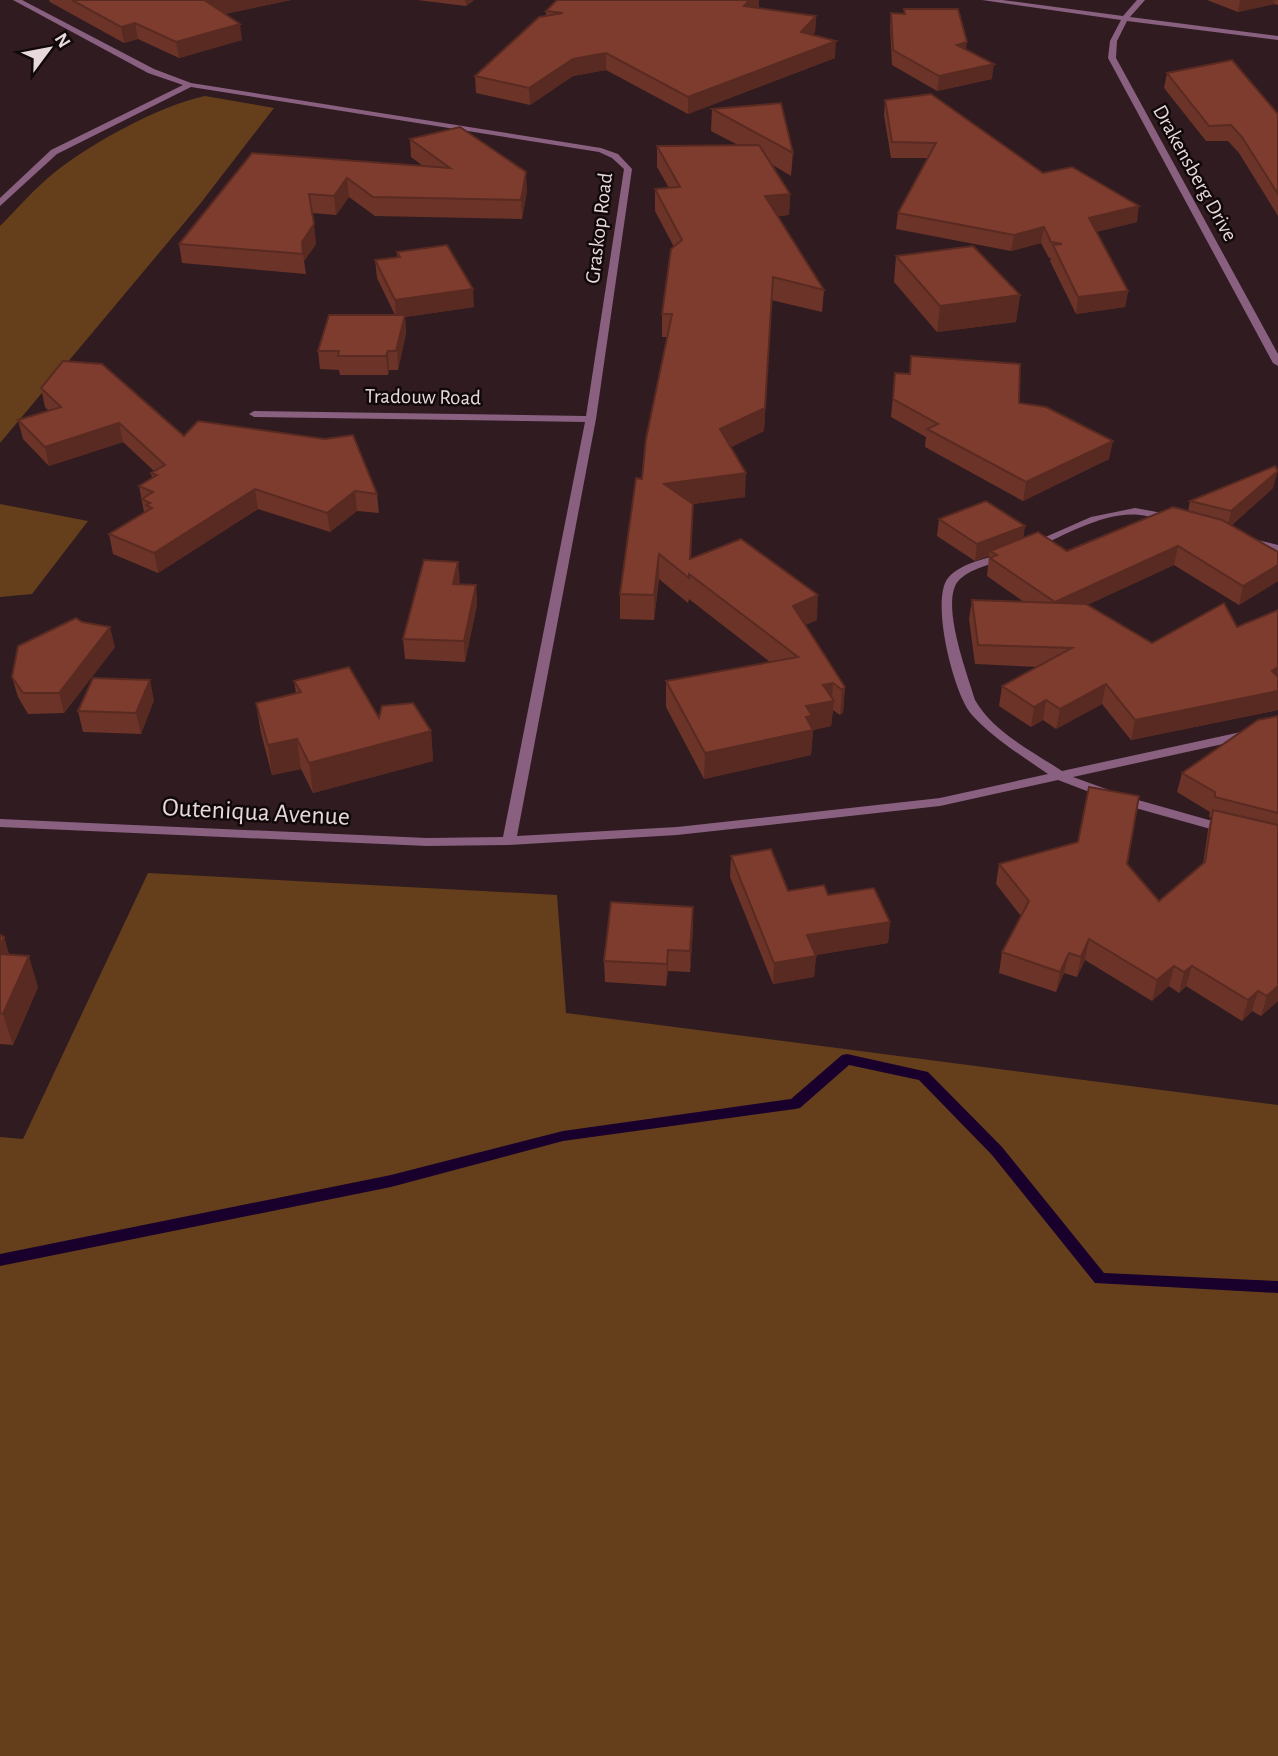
<svg xmlns="http://www.w3.org/2000/svg" width="1278" height="1756" font-family="'Alegreya Sans',sans-serif">
  <rect width="100%" height="100%" fill="#2f1b20"/>
  <g fill="#653f1c">
    <path d="M 205,96 L 274,108 L 200,204 L 0,443 L 0,226 C 18,208 35,188 55,172 C 92,143 158,106 205,96 Z"/>
    <path d="M 0,504 L 88,521 L 32,594 L 0,597 Z"/>
    <path d="M 148,873 L 557,895 L 566,1013 L 1278,1105 L 1278,1756 L 0,1756 L 0,1137 L 23,1139 Z"/>
  </g>
  <g fill="none" stroke-linecap="round" stroke-linejoin="round">
    <path fill="#19002c" fill-rule="evenodd" d="M 847,1054 L 928,1072 L 1002,1147 L 1104,1273 L 1278,1281 L 1278,1293 L 1095,1283 L 992,1155 L 919,1080 L 849,1065 L 800,1108 L 795,1109 L 563,1141 L 391,1187 L 0,1266 L 0,1254 L 391,1175 L 563,1131 L 791,1099 L 842,1055 Z"/>
    <g fill="#89607f" fill-rule="evenodd">
      <path d="M 13,0 L 22,0 L 154,69 L 191,83 L 601,148 L 618,154 L 632,169 L 596,419 L 517,836 L 677,827 L 940,798 L 1048,774 C 1022,756 994,739 972,715 C 954,696 930,600 948,578 C 961,563 987,558 1006,553 L 1010,554 L 1010,558 C 994,564 973,567 960,579 C 938,599 968,675 975,700 C 993,732 1032,751 1062,771 L 1278,724 L 1278,732 L 1073,777 L 1131,798 L 1230,826 L 1232,829 L 1230,832 L 1225,833 L 1121,804 L 1058,780 L 940,806 L 677,835 L 509,845 L 427,846 L 0,827 L 0,819 L 427,838 L 503,837 L 585,422 L 254,417 L 249,414 L 254,411 L 586,416 L 624,169 L 612,158 L 599,152 L 191,87 L 57,154 L 0,206 L 0,198 L 51,150 L 183,85 L 148,73 Z"/>
      <path d="M 982,0 L 1002,0 L 1123,16 L 1137,0 L 1145,0 L 1130,17 L 1278,36 L 1278,40 L 1127,21 L 1117,41 L 1116,58 L 1278,354 L 1278,366 L 1273,363 L 1108,58 L 1110,41 L 1121,20 Z"/>
      <path d="M 1135,508 L 1157,512 L 1178,520 L 1172,523 C 1161,521 1151,516 1140,515 C 1105,511 1066,535 1035,548 L 1031,549 L 1025,546 L 1091,517 Z"/>
      <path d="M 1249,538 L 1278,545 L 1278,551 L 1245,543 L 1245,539 Z"/>
    </g>
  </g>
  <g fill="#6c3428">
    <path d="M 49,0 L 291,0 L 225,14 L 242,40 L 179,58 L 138,39 L 124,43 L 50,2 Z"/>
    <path d="M 417,0 L 474,0 L 466,6 Z"/>
    <path d="M 557,0 L 759,0 L 759,6 L 757,8 L 816,16 L 815,32 L 812,35 L 835,58 L 688,114 L 606,70 L 573,76 L 530,105 L 476,93 L 475,76 L 546,16 L 546,11 Z"/>
    <path d="M 1207,0 L 1278,0 L 1278,5 L 1274,4 L 1238,12 Z"/>
    <path d="M 904,9 L 966,49 L 992,79 L 937,91 L 892,65 L 890,28 L 891,13 L 904,14 Z"/>
    <path d="M 1167,73 L 1278,114 L 1278,216 L 1239,153 L 1228,141 L 1206,141 L 1164,88 Z"/>
    <path d="M 885,100 L 1043,173 L 1137,222 L 1096,232 L 1128,291 L 1125,307 L 1076,314 L 1050,261 L 1051,258 L 1049,258 L 1041,243 L 1011,251 L 896,229 L 898,213 L 927,158 L 891,158 L 884,115 Z"/>
    <path d="M 712,109 L 793,153 L 791,176 L 771,164 L 790,194 L 789,215 L 777,216 L 824,290 L 822,312 L 771,300 L 764,431 L 731,447 L 745,497 L 693,504 L 691,559 L 817,620 L 805,625 L 845,687 L 843,712 L 840,715 L 833,710 L 831,726 L 813,730 L 811,755 L 704,779 L 666,707 L 666,681 L 770,662 L 689,599 L 688,603 L 659,579 L 654,620 L 620,619 L 620,594 L 642,479 L 667,337 L 662,337 L 662,314 L 674,247 L 655,211 L 655,189 L 669,188 L 657,167 L 657,146 L 738,145 L 711,131 Z"/>
    <path d="M 410,139 L 527,191 L 522,219 L 375,216 L 349,197 L 336,215 L 312,213 L 316,244 L 304,261 L 306,274 L 182,263 L 179,244 L 252,153 L 423,166 L 411,157 Z"/>
    <path d="M 397,252 L 474,307 L 405,317 L 406,333 L 398,370 L 389,370 L 388,375 L 340,375 L 339,370 L 320,369 L 318,351 L 395,315 L 377,278 L 375,260 L 397,257 Z"/>
    <path d="M 896,256 L 1020,295 L 1016,322 L 937,332 L 894,282 Z"/>
    <path d="M 911,356 L 1019,403 L 1109,459 L 1023,501 L 925,447 L 926,437 L 891,417 L 895,373 L 910,374 Z"/>
    <path d="M 41,388 L 184,436 L 377,494 L 379,513 L 357,511 L 330,532 L 258,509 L 158,573 L 113,554 L 109,534 L 144,512 L 139,486 L 152,478 L 151,473 L 154,471 L 123,442 L 49,466 L 23,439 L 18,420 L 49,411 L 45,407 Z"/>
    <path d="M 1273,488 L 1232,525 L 1278,552 L 1278,581 L 1239,605 L 1174,565 L 1087,605 L 1152,643 L 1237,627 L 1278,610 L 1278,710 L 1131,740 L 1102,704 L 1056,729 L 1043,720 L 1031,727 L 999,706 L 1002,686 L 1038,667 L 975,664 L 969,619 L 972,600 L 1024,602 L 987,576 L 989,556 L 975,561 L 937,536 L 939,519 L 1025,526 L 1023,538 L 1067,551 L 1188,511 L 1190,501 Z"/>
    <path d="M 458,562 L 459,584 L 476,585 L 477,605 L 465,662 L 405,659 L 403,639 Z"/>
    <path d="M 115,647 L 64,713 L 28,714 L 18,697 L 12,677 Z"/>
    <path d="M 294,681 L 379,718 L 431,731 L 433,761 L 313,793 L 301,769 L 272,775 L 261,733 L 256,703 L 296,693 Z"/>
    <path d="M 154,700 L 141,734 L 83,732 L 78,711 Z"/>
    <path d="M 1278,716 L 1278,1001 L 1261,1016 L 1252,1011 L 1242,1021 L 1186,986 L 1179,993 L 1169,986 L 1152,1001 L 1085,960 L 1077,977 L 1064,973 L 1056,992 L 999,973 L 1002,952 L 1021,916 L 996,884 L 999,864 L 1127,864 L 1159,901 L 1203,864 L 1208,830 L 1211,817 L 1209,817 L 1210,812 L 1177,792 L 1182,773 Z"/>
    <path d="M 731,856 L 788,891 L 828,895 L 890,922 L 888,943 L 816,955 L 814,977 L 773,984 L 730,877 Z"/>
    <path d="M 693,928 L 690,972 L 668,971 L 666,986 L 605,982 L 604,961 Z"/>
    <path d="M 0,935 L 4,937 L 9,955 L 38,987 L 13,1045 L 0,1044 Z"/>
  </g>
  <g fill="#582a21">
    <path d="M 212,0 L 291,0 L 208,17 L 206,1 Z"/>
    <path d="M 465,0 L 474,0 L 466,6 Z"/>
    <path d="M 747,0 L 759,0 L 759,6 L 743,22 L 744,6 Z"/>
    <path d="M 1240,0 L 1275,0 L 1274,4 L 1238,12 Z"/>
    <path d="M 816,16 L 815,32 L 801,49 L 801,32 Z"/>
    <path d="M 135,23 L 138,39 L 124,43 L 121,27 Z"/>
    <path d="M 240,24 L 242,40 L 179,58 L 176,42 Z"/>
    <path d="M 836,41 L 835,58 L 688,114 L 688,97 Z"/>
    <path d="M 967,42 L 965,57 L 957,45 Z"/>
    <path d="M 606,53 L 606,70 L 573,76 L 530,105 L 529,88 L 573,59 Z"/>
    <path d="M 994,64 L 992,79 L 937,91 L 939,76 Z"/>
    <path d="M 526,172 L 527,191 L 522,219 L 521,200 Z"/>
    <path d="M 347,178 L 349,197 L 336,215 L 334,196 Z"/>
    <path d="M 790,194 L 789,215 L 764,218 L 765,196 Z"/>
    <path d="M 1139,206 L 1137,222 L 1086,234 L 1089,218 Z"/>
    <path d="M 314,224 L 316,244 L 304,261 L 302,242 Z"/>
    <path d="M 1044,227 L 1041,243 L 1011,251 L 1014,235 Z"/>
    <path d="M 773,277 L 764,431 L 719,453 L 720,429 Z"/>
    <path d="M 473,289 L 474,307 L 405,317 L 406,333 L 398,370 L 395,300 Z"/>
    <path d="M 1128,291 L 1125,307 L 1076,314 L 1078,297 Z"/>
    <path d="M 1020,295 L 1016,322 L 937,332 L 940,306 Z"/>
    <path d="M 388,351 L 389,370 L 388,375 L 386,356 Z"/>
    <path d="M 119,423 L 123,442 L 49,466 L 45,447 Z"/>
    <path d="M 1113,441 L 1109,459 L 1023,501 L 1026,482 Z"/>
    <path d="M 1278,471 L 1273,488 L 1227,529 L 1231,511 Z"/>
    <path d="M 746,473 L 745,497 L 664,508 L 664,484 Z"/>
    <path d="M 255,489 L 258,509 L 158,573 L 154,553 Z"/>
    <path d="M 355,491 L 357,511 L 330,532 L 327,513 Z"/>
    <path d="M 1025,526 L 1022,543 L 990,551 L 989,556 L 975,561 L 977,544 Z"/>
    <path d="M 1178,546 L 1174,565 L 1052,621 L 1055,602 Z"/>
    <path d="M 659,554 L 659,579 L 654,620 L 654,595 Z"/>
    <path d="M 458,562 L 460,581 L 454,604 L 453,584 Z"/>
    <path d="M 1278,565 L 1278,581 L 1239,605 L 1243,586 Z"/>
    <path d="M 476,585 L 477,605 L 465,662 L 464,641 Z"/>
    <path d="M 818,595 L 817,620 L 791,631 L 793,606 Z"/>
    <path d="M 110,627 L 115,647 L 64,713 L 59,693 Z"/>
    <path d="M 1278,667 L 1278,684 L 1272,671 Z"/>
    <path d="M 150,680 L 154,700 L 141,734 L 136,713 Z"/>
    <path d="M 833,683 L 832,701 L 834,701 L 831,726 L 813,730 L 811,755 L 704,779 L 705,753 L 806,706 L 823,685 Z"/>
    <path d="M 1106,684 L 1102,704 L 1056,729 L 1060,709 Z"/>
    <path d="M 845,687 L 843,712 L 840,715 L 842,690 Z"/>
    <path d="M 1278,691 L 1278,710 L 1131,740 L 1135,720 Z"/>
    <path d="M 1046,700 L 1043,720 L 1031,727 L 1034,707 Z"/>
    <path d="M 431,731 L 433,761 L 313,793 L 309,763 Z"/>
    <path d="M 297,739 L 301,769 L 272,775 L 268,745 Z"/>
    <path d="M 693,907 L 693,928 L 690,972 L 690,951 Z"/>
    <path d="M 890,922 L 888,943 L 805,957 L 807,935 Z"/>
    <path d="M 4,937 L 13,968 L 0,966 L 0,946 Z"/>
    <path d="M 1089,939 L 1085,960 L 1077,977 L 1081,957 Z"/>
    <path d="M 668,950 L 668,971 L 666,986 L 667,964 Z"/>
    <path d="M 1069,953 L 1064,973 L 1056,992 L 1060,972 Z"/>
    <path d="M 29,956 L 38,987 L 13,1045 L 3,1014 Z"/>
    <path d="M 816,956 L 814,977 L 773,984 L 774,963 Z"/>
    <path d="M 1174,966 L 1169,986 L 1152,1001 L 1157,980 Z"/>
    <path d="M 1192,966 L 1186,986 L 1179,993 L 1184,972 Z"/>
    <path d="M 1278,986 L 1278,1001 L 1261,1016 L 1267,996 Z"/>
    <path d="M 1258,991 L 1252,1011 L 1242,1021 L 1248,1000 Z"/>
  </g>
  <g fill="#7e3c2f" stroke="#582a21" stroke-width="2">
    <path d="M 72,0 L 212,0 L 206,1 L 240,24 L 176,42 L 135,23 L 121,27 Z"/>
    <path d="M 557,0 L 749,0 L 744,6 L 816,16 L 801,32 L 836,41 L 688,97 L 606,53 L 573,59 L 529,88 L 475,76 L 539,17 L 563,13 L 546,11 Z"/>
    <path d="M 904,9 L 958,9 L 967,42 L 957,45 L 994,64 L 939,76 L 893,50 L 891,13 L 905,14 Z"/>
    <path d="M 1232,60 L 1278,114 L 1278,194 L 1242,137 L 1231,125 L 1209,126 L 1167,73 Z"/>
    <path d="M 931,94 L 1043,173 L 1072,167 L 1139,206 L 1089,218 L 1128,291 L 1078,297 L 1053,245 L 1062,244 L 1051,242 L 1044,227 L 1014,235 L 898,213 L 936,143 L 892,142 L 885,100 Z"/>
    <path d="M 781,103 L 793,153 L 712,109 Z"/>
    <path d="M 460,127 L 526,172 L 521,200 L 373,197 L 347,178 L 334,196 L 309,194 L 314,224 L 302,242 L 303,254 L 179,244 L 252,153 L 450,168 L 410,139 Z"/>
    <path d="M 759,145 L 790,194 L 765,196 L 824,290 L 773,277 L 765,408 L 720,429 L 746,473 L 664,484 L 693,504 L 690,559 L 741,539 L 818,595 L 793,606 L 845,687 L 842,690 L 833,683 L 823,685 L 834,701 L 806,706 L 812,716 L 806,717 L 813,730 L 705,753 L 666,681 L 798,657 L 689,574 L 689,578 L 659,554 L 654,595 L 620,594 L 636,478 L 642,479 L 646,439 L 672,314 L 662,314 L 671,249 L 682,240 L 655,189 L 680,187 L 657,146 Z"/>
    <path d="M 447,245 L 473,289 L 395,300 L 375,260 L 400,257 L 397,252 Z"/>
    <path d="M 973,246 L 1020,295 L 940,306 L 896,256 Z"/>
    <path d="M 329,315 L 405,315 L 396,351 L 388,351 L 386,356 L 338,356 L 339,351 L 318,351 Z"/>
    <path d="M 911,356 L 1020,364 L 1019,403 L 1046,407 L 1113,441 L 1026,482 L 927,429 L 938,424 L 893,399 L 895,373 L 910,374 Z"/>
    <path d="M 63,361 L 102,364 L 184,436 L 198,421 L 325,439 L 353,435 L 377,494 L 355,491 L 327,513 L 255,489 L 154,553 L 109,534 L 152,508 L 146,505 L 150,503 L 142,499 L 153,492 L 139,486 L 157,475 L 151,473 L 165,465 L 119,423 L 45,447 L 18,420 L 61,407 L 41,388 Z"/>
    <path d="M 1275,466 L 1278,471 L 1231,511 L 1190,501 Z"/>
    <path d="M 986,501 L 1025,526 L 977,544 L 939,519 Z"/>
    <path d="M 1173,507 L 1222,520 L 1278,552 L 1278,565 L 1243,586 L 1178,546 L 1055,602 L 990,558 L 997,555 L 990,551 L 1038,532 L 1067,551 Z"/>
    <path d="M 424,560 L 458,562 L 453,584 L 476,585 L 464,641 L 403,639 Z"/>
    <path d="M 972,600 L 1086,604 L 1152,643 L 1224,603 L 1237,627 L 1278,610 L 1278,667 L 1272,671 L 1278,677 L 1278,691 L 1135,720 L 1106,684 L 1060,709 L 1046,700 L 1034,707 L 1002,686 L 1072,648 L 978,645 Z"/>
    <path d="M 76,618 L 82,622 L 110,627 L 59,693 L 23,693 L 12,677 L 18,646 Z"/>
    <path d="M 349,667 L 379,718 L 382,706 L 413,703 L 431,731 L 309,763 L 297,739 L 268,745 L 256,703 L 301,692 L 294,681 Z"/>
    <path d="M 93,678 L 150,680 L 136,713 L 78,711 Z"/>
    <path d="M 1278,716 L 1278,813 L 1215,797 L 1215,792 L 1182,773 L 1258,720 Z"/>
    <path d="M 1089,787 L 1139,796 L 1127,864 L 1159,901 L 1205,862 L 1213,810 L 1278,825 L 1278,986 L 1267,996 L 1258,991 L 1248,1000 L 1192,966 L 1184,972 L 1174,966 L 1157,980 L 1089,939 L 1081,957 L 1069,953 L 1060,972 L 1002,952 L 1029,901 L 999,864 L 1078,842 Z"/>
    <path d="M 771,849 L 788,891 L 824,885 L 828,895 L 874,888 L 890,922 L 807,935 L 816,956 L 774,963 L 731,856 Z"/>
    <path d="M 611,902 L 693,907 L 690,951 L 668,950 L 667,964 L 604,961 Z"/>
    <path d="M 0,935 L 4,937 L 0,946 Z"/>
    <path d="M 0,954 L 29,956 L 3,1014 L 0,1013 Z"/>
  </g>
  <g text-anchor="middle" dominant-baseline="central" stroke-width="5" stroke-linejoin="round" paint-order="stroke">
    <g font-size="21" fill="#e6d8db" stroke="#11080a">
      <text transform="translate(1195 173) rotate(61)">Drakensberg Drive</text>
      <text transform="translate(599 228) rotate(-83)">Graskop Road</text>
      <text transform="translate(423 397) rotate(1)">Tradouw Road</text>
    </g>
    <g font-size="26" fill="#e6d8db" stroke="#11080a">
      <text transform="translate(256 812) rotate(3)">Outeniqua Avenue</text>
    </g>
  </g>
  <g transform="translate(49 49) rotate(58)" stroke="#11080a" stroke-width="5" paint-order="stroke">
  <path d="M0-5L12 26L0 18L-12 26Z" fill="#e6d8db"/>
  <text y="-10" font-size="19" font-weight="bold" text-anchor="middle" fill="#e6d8db">N</text>
  </g>
</svg>
